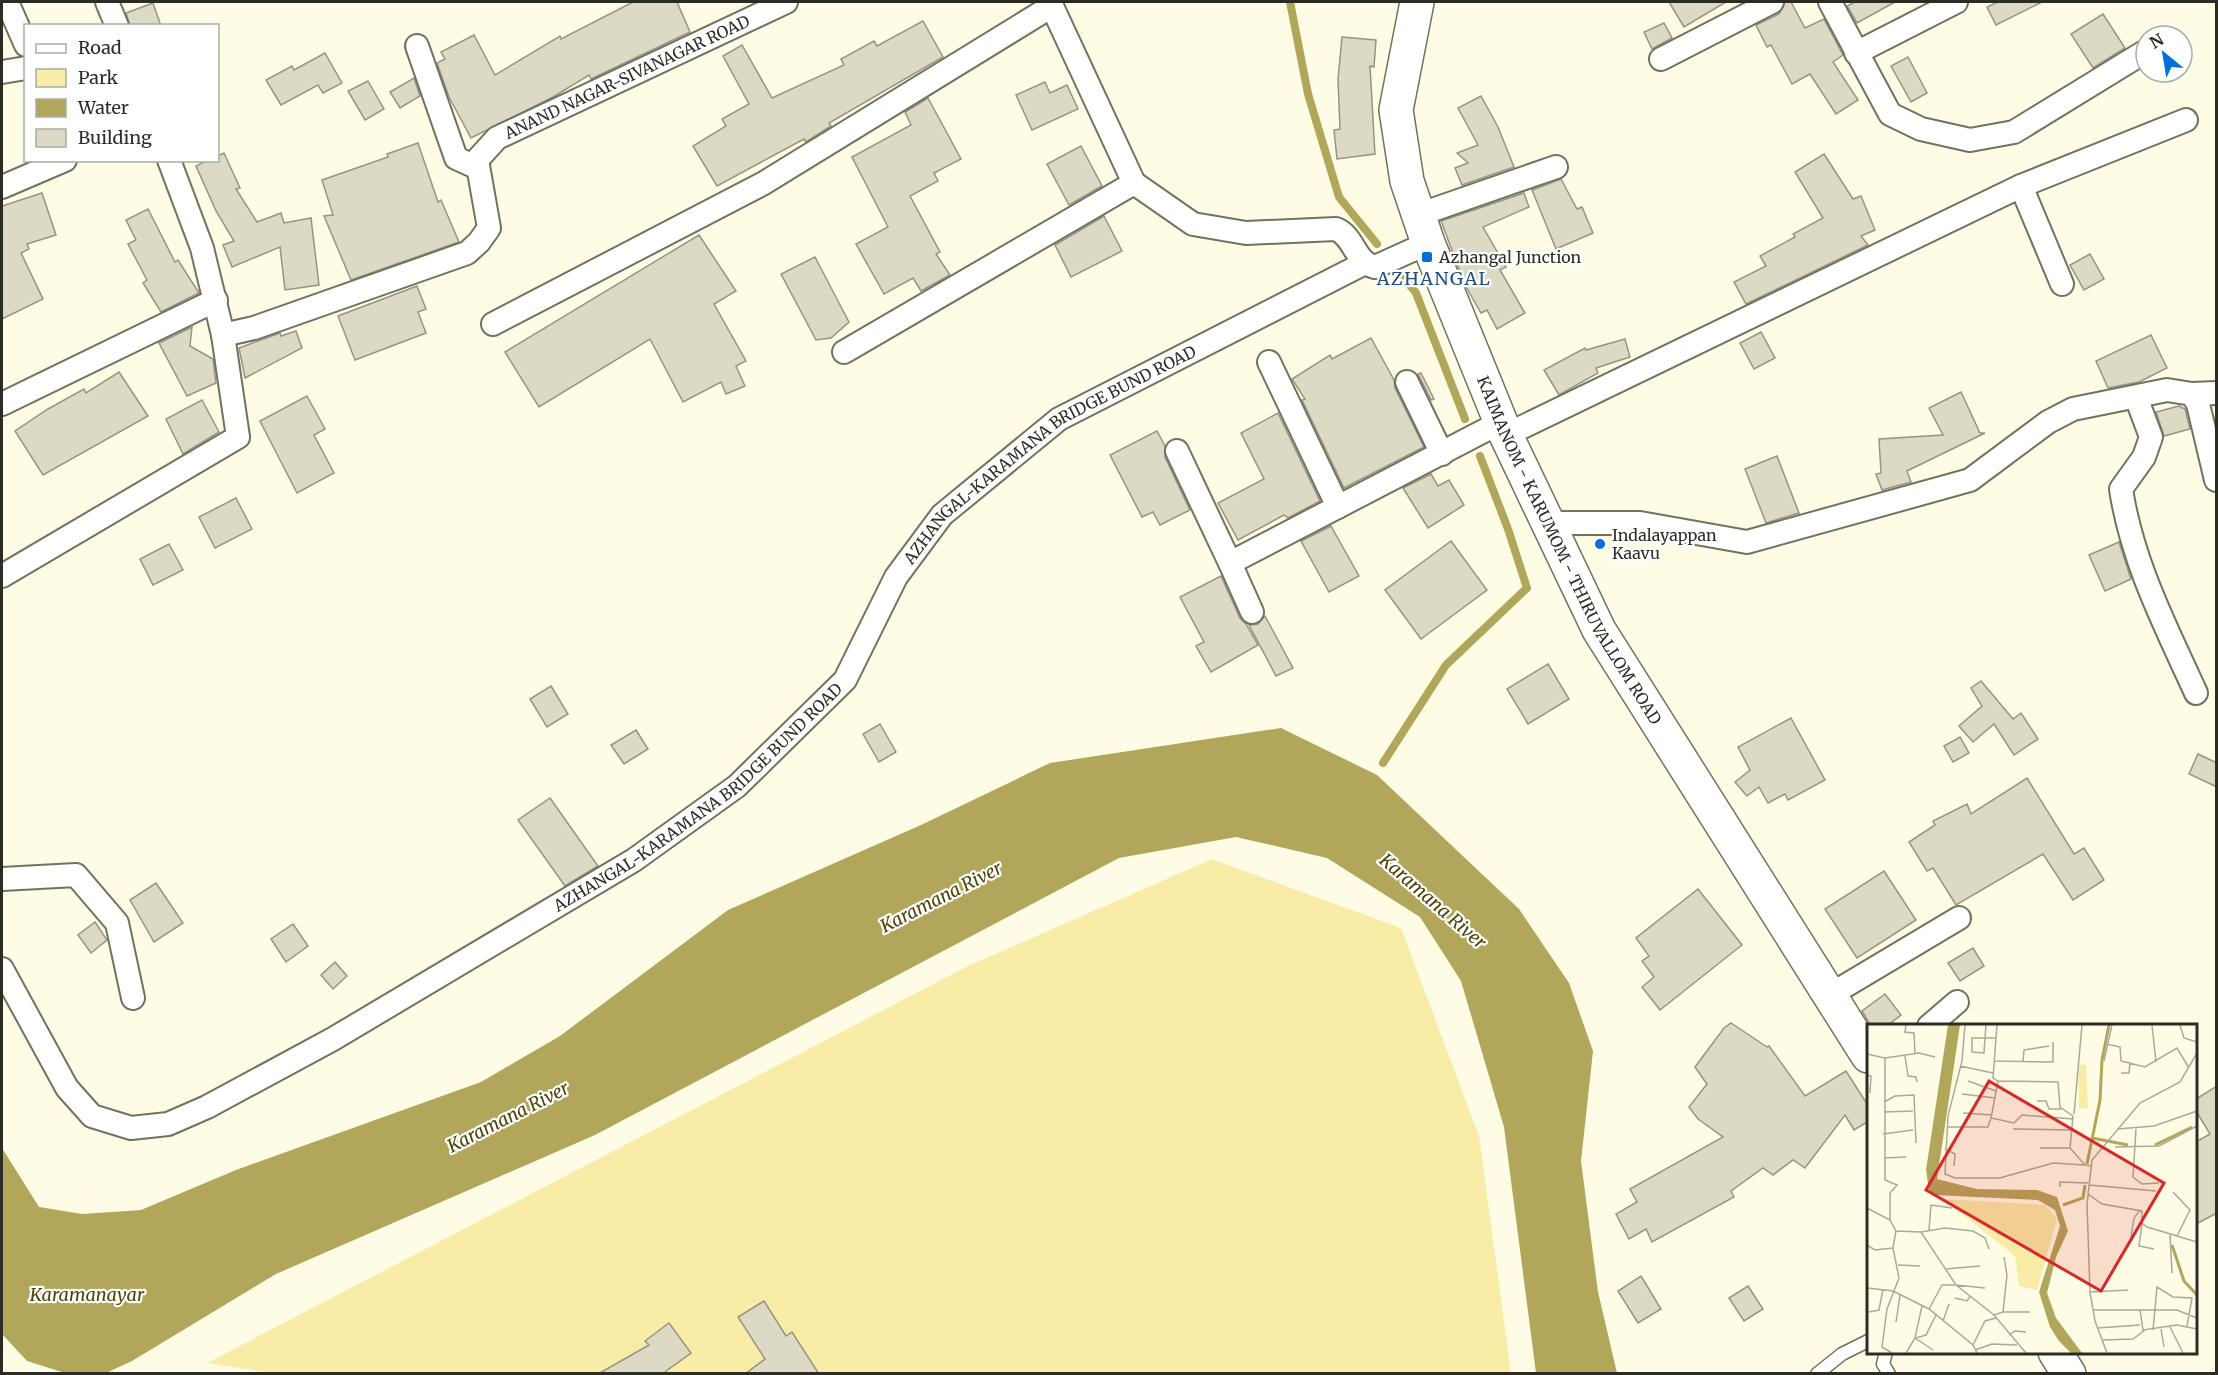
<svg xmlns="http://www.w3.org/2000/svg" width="2218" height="1375" font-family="Merriweather,serif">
  <rect width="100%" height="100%" fill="#fffce6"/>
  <path fill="#f8eca6" d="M 1212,859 L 1401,928 L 1479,1136 L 1511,1373 L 279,1374 L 207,1363 L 968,966 Z"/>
  <path fill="#b2a65b" d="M 1281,728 L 1377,775 L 1519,909 L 1569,983 L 1593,1051 L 1581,1161 L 1598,1292 L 1617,1373 L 1536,1373 L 1504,1127 L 1461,981 L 1420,917 L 1327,858 L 1236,837 L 1119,858 L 595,1135 L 276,1274 L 132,1361 L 106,1373 L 65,1373 L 27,1361 L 2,1334 L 2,1148 L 39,1207 L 82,1214 L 141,1210 L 236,1170 L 481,1082 L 560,1036 L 728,910 L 921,825 L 1050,763 Z"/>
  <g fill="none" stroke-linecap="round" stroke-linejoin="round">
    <g stroke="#b2a65b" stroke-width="8">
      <path d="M 1290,2 L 1308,94 L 1339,197 L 1377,244"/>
      <path d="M 1405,279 L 1416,293 L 1465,419"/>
      <path d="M 1383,763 L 1446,665 L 1527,588 L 1508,529 L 1480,456"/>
    </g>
  </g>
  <g fill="#dcd9c4" stroke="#979481" stroke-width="1.5">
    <path d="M 633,2 L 677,2 L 690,32 L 591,79 L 589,75 L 553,97 L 471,138 L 449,97 L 437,63 L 445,59 L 441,52 L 474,35 L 495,75 L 560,36 L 561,39 Z"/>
    <path d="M 1669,2 L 1726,2 L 1684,27 Z"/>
    <path d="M 1785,2 L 1791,2 L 1805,28 L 1824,19 L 1843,55 L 1833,62 L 1858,100 L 1836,114 L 1810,74 L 1792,84 L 1771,45 L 1767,47 L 1756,25 L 1779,14 Z"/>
    <path d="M 1855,2 L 1895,2 L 1857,23 L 1847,6 Z"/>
    <path d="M 1998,2 L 2042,2 L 1996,25 L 1987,7 Z"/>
    <path d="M 153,3 L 161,26 L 130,26 L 126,13 Z"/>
    <path d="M 2103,14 L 2125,48 L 2093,68 L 2071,34 Z"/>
    <path d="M 923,21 L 943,57 L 829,123 L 831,126 L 806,142 L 804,139 L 717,186 L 693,146 L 726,126 L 722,119 L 749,104 L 723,56 L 742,45 L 772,98 L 844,65 L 841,59 L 874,41 L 877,46 Z"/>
    <path d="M 1664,23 L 1672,38 L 1652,49 L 1644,32 Z"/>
    <path d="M 1342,37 L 1376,40 L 1374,67 L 1370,66 L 1375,154 L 1337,159 L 1334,130 L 1340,129 L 1338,79 Z"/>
    <path d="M 325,53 L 342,83 L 323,93 L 318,85 L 281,105 L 266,80 L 292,66 L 294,70 Z"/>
    <path d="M 1908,57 L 1927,93 L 1911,102 L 1891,66 Z"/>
    <path d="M 414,78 L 420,96 L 400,108 L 390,92 Z"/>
    <path d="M 368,81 L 384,109 L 365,120 L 348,91 Z"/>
    <path d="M 1045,82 L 1050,93 L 1067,85 L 1078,109 L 1032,130 L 1016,95 Z"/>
    <path d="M 1481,96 L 1498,127 L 1514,167 L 1462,185 L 1455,168 L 1468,163 L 1457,153 L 1478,145 L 1458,108 Z"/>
    <path d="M 928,98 L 961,159 L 934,173 L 938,181 L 910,196 L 940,252 L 936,254 L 950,275 L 921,291 L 913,278 L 884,294 L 856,244 L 888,227 L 852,157 L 911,125 L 905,112 Z"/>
    <path d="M 418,143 L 438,202 L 441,200 L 459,242 L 351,280 L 324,216 L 333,215 L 322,180 L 388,157 L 387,154 Z"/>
    <path d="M 1081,146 L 1102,186 L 1069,205 L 1047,164 Z"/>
    <path d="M 224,153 L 240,188 L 236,189 L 257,222 L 281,213 L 284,223 L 311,218 L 319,285 L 285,290 L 280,247 L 232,267 L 223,245 L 234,241 L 216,211 L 196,166 L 208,160 L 218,160 L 218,156 Z"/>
    <path d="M 1824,154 L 1853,199 L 1861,196 L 1875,230 L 1861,236 L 1868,245 L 1746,304 L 1734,282 L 1766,266 L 1760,256 L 1795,237 L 1793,234 L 1823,218 L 1795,172 Z"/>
    <path d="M 1561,179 L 1577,209 L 1582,207 L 1593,233 L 1556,249 L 1532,190 Z"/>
    <path d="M 42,193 L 56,235 L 27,244 L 29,249 L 21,253 L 43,299 L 2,319 L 2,206 Z"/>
    <path d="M 1524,193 L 1529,207 L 1483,227 L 1506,267 L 1500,270 L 1525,313 L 1497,329 L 1487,310 L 1481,313 L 1465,285 L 1441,221 Z"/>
    <path d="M 148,209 L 175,262 L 178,260 L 199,293 L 161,312 L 143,283 L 147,280 L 128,244 L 136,240 L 126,220 Z"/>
    <path d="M 1104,216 L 1122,251 L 1071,277 L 1055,245 Z"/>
    <path d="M 699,235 L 736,291 L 714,304 L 746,361 L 736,366 L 745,386 L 726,394 L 721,382 L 683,402 L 650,339 L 539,407 L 505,352 Z"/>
    <path d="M 2090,254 L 2104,279 L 2084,290 L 2070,265 Z"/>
    <path d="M 815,257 L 849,322 L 831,338 L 816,340 L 781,274 Z"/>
    <path d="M 417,286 L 426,309 L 418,312 L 426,333 L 355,360 L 338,316 Z"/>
    <path d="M 192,327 L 190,346 L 213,359 L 216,383 L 187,396 L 159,343 Z"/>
    <path d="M 296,331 L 302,348 L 245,378 L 239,348 L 280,333 L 281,336 Z"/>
    <path d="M 1761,332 L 1775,358 L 1754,369 L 1740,343 Z"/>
    <path d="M 2151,335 L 2167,368 L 2139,382 L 2108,388 L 2096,361 Z"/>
    <path d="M 1371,338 L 1394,380 L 1395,388 L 1424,447 L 1344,488 L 1302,400 L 1305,399 L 1292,379 L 1330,355 L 1332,359 Z"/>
    <path d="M 1625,339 L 1630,357 L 1596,368 L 1598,373 L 1559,395 L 1544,370 L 1585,348 L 1586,350 Z"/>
    <path d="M 119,372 L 148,416 L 43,475 L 15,431 L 48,409 L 84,389 L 86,393 Z"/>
    <path d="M 1421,373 L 1434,399 L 1431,400 L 1418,374 Z"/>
    <path d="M 1961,392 L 1980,433 L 1985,433 L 1907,471 L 1911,482 L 1882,490 L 1876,474 L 1881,473 L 1879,439 L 1943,435 L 1929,408 Z"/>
    <path d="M 307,396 L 325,429 L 314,435 L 334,473 L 297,493 L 260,421 Z"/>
    <path d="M 202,400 L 219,432 L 183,454 L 166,419 Z"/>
    <path d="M 2179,406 L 2185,409 L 2190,429 L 2164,436 L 2156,412 Z"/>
    <path d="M 1278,413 L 1320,501 L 1288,518 L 1284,515 L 1238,540 L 1218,503 L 1264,479 L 1241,433 Z"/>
    <path d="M 1157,431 L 1165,446 L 1165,457 L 1190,510 L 1160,525 L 1153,512 L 1142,517 L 1110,455 Z"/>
    <path d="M 1777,456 L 1799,513 L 1766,523 L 1745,469 Z"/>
    <path d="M 1431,474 L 1438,486 L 1449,480 L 1464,505 L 1428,528 L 1403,488 Z"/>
    <path d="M 236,498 L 252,529 L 215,548 L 199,517 Z"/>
    <path d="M 1331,526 L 1359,576 L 1329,592 L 1301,541 Z"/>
    <path d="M 1451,541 L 1487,590 L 1421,639 L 1385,590 Z"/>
    <path d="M 2119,542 L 2131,579 L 2105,591 L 2089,555 Z"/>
    <path d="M 169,544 L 183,570 L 153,585 L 140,559 Z"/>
    <path d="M 1221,576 L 1240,618 L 1246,624 L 1258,645 L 1211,672 L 1196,646 L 1204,642 L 1180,597 Z"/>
    <path d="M 1265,616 L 1293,668 L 1276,676 L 1249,625 L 1258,624 Z"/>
    <path d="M 1548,664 L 1569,699 L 1528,724 L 1507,689 Z"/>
    <path d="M 1981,681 L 2013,719 L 2021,713 L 2038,739 L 2014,755 L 1994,724 L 1973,742 L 1959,726 L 1982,706 L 1971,688 Z"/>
    <path d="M 551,686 L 568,714 L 547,727 L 530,699 Z"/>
    <path d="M 1791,718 L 1825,780 L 1788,800 L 1785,794 L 1768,803 L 1759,787 L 1747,796 L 1735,782 L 1750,770 L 1738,747 Z"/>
    <path d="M 880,724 L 896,752 L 879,762 L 863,734 Z"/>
    <path d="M 636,730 L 648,749 L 624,764 L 611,745 Z"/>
    <path d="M 1960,737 L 1969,753 L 1953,762 L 1944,746 Z"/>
    <path d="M 2198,754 L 2217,763 L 2217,787 L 2189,774 Z"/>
    <path d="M 2027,778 L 2074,854 L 2084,848 L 2104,880 L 2073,900 L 2043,854 L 1956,905 L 1933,868 L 1927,871 L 1909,842 L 1935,825 L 1933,821 L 1967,804 L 1971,814 Z"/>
    <path d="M 550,798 L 598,866 L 565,886 L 518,820 Z"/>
    <path d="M 1884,871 L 1916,920 L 1857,958 L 1825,909 Z"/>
    <path d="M 156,883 L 183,923 L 154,942 L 130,900 Z"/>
    <path d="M 1698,889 L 1742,945 L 1660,1010 L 1642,987 L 1654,977 L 1642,961 L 1649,956 L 1636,938 Z"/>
    <path d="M 95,922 L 107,940 L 91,953 L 78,935 Z"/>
    <path d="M 293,924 L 308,946 L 286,962 L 271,939 Z"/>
    <path d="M 1973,948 L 1984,966 L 1960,981 L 1948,963 Z"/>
    <path d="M 335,962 L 347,976 L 333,989 L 321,975 Z"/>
    <path d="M 1885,994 L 1901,1015 L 1887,1026 L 1871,1026 L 1862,1011 Z"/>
    <path d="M 1731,1023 L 1767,1047 L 1769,1046 L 1805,1096 L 1846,1071 L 1869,1107 L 1869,1121 L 1854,1130 L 1845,1115 L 1805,1168 L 1793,1160 L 1773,1175 L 1763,1168 L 1731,1191 L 1734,1197 L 1652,1242 L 1646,1229 L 1629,1239 L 1616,1214 L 1637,1202 L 1630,1189 L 1723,1137 L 1698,1119 L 1689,1107 L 1707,1084 L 1695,1067 L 1724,1028 Z"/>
    <path d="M 2217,1086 L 2217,1213 L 2196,1224 L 2196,1142 L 2210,1134 L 2196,1111 L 2196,1099 Z"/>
    <path d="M 1641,1276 L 1661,1309 L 1638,1323 L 1618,1291 Z"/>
    <path d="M 1748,1286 L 1763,1309 L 1744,1321 L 1729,1298 Z"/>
    <path d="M 764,1301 L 786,1336 L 792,1332 L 819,1374 L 745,1374 L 765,1359 L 738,1317 Z"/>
    <path d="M 669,1323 L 691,1353 L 662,1374 L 598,1374 L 649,1345 L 645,1341 Z"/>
  </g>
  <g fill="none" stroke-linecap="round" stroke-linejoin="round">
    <defs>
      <g id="service">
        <path d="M 1886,1352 L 1883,1364 L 1889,1374"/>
        <path d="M 1817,1374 L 1842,1354 L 1868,1341"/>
      </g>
      <g id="minor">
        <path d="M 7,2 L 26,45"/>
        <path d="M 107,2 L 117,26"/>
        <path d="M 1050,2 L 1134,183 L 1193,224 L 1246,233 L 1336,229 C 1355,237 1354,262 1375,267 L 1428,243"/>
        <path d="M 1830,2 L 1890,114 L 1921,129 L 1970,140 L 2014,132 L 2146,51"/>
        <path d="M 417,46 L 456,158 L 478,168"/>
        <path d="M 1856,53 L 1956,2"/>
        <path d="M 1661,59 L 1772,2"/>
        <path d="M 2,72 L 26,68"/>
        <path id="s1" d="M 169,160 L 202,248 L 223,335 L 254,328 L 467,253 L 479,242 L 489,228 L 477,160 L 497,138 L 786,2"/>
        <path d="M 2021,186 L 2062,284"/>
        <path d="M 2,187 L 65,160"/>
        <path d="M 1418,215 L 1556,167"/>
        <path d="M 493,324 L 764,183 L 1052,6"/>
        <path d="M 844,352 L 1134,183"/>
        <path d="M 1269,362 L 1338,507"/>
        <path d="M 1407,382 L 1442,454"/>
        <path d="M 2192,394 L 2216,393"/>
        <path d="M 2136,397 L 2151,437 L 2144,457 L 2121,489 C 2132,562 2166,627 2196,693"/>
        <path d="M 2,404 L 216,300"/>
        <path d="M 1506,435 L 2021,186 L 2186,120"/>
        <path d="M 1177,451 L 1230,563"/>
        <path d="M 1548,523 L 1640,523 L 1747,542 L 1970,480 L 2048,422 L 2073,409 L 2167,390 L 2192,394 L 2198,404 L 2216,480"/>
        <path d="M 2,576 L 238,437 L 223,335"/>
        <path d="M 1252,612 L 1230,563 L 1501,422"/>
        <path d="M 2,879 L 76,875 L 117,923 L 133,998"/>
        <path id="s2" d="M 2,969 L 67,1088 L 92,1116 L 131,1128 L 168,1124 L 207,1107 L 333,1039 L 634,860 L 737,786 L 845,680 L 896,577 L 942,515 L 1059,419 L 1365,263"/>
        <path d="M 1830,995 L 1959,918"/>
        <path d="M 1929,1026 L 1957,1002"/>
      </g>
      <g id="secondary">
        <path id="s3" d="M 1417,2 L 1396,110 L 1407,181 L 1428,243 L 1506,435 L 1599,630 L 1868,1056"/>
        <path d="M 2055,1352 L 2069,1374"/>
      </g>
    </defs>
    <use href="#service" stroke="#74715e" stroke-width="15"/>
    <use href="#minor" stroke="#74715e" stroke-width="26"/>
    <use href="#secondary" stroke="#74715e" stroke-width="36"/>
    <use href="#service" stroke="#fff" stroke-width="12"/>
    <use href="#minor" stroke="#fff" stroke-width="22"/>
    <use href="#secondary" stroke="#fff" stroke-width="33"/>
  </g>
  <g fill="#0070d8" stroke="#fff" stroke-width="2">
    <rect x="1421" y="251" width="12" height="12" rx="3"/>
    <circle cx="1600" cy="544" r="6"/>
  </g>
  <g text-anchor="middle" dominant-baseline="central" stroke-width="4.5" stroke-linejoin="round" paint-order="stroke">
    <g font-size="16" fill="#2d2c24" stroke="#fff">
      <text stroke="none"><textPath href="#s1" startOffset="717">ANAND NAGAR-SIVANAGAR ROAD</textPath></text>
      <text stroke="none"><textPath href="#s2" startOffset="1380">AZHANGAL-KARAMANA BRIDGE BUND ROAD</textPath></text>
      <text stroke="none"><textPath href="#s3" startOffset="586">KAIMANOM - KARUMOM - THIRUVALLOM ROAD</textPath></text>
      <text stroke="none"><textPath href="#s2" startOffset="876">AZHANGAL-KARAMANA BRIDGE BUND ROAD</textPath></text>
    </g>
    <g font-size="16" fill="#2d2c24" stroke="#fff" text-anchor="start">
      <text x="1439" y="257">Azhangal Junction</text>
      <text x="1612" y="535">Indalayappan<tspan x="1612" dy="18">Kaavu</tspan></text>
    </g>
    <g font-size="18" letter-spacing="1.5" fill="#214d81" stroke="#fff">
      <text x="1434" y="278">AZHANGAL</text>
    </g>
    <g font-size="18" font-style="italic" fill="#4c4305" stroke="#fff">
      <text transform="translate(941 897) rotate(-27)">Karamana River</text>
      <text transform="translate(1433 901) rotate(41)">Karamana River</text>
      <text transform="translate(508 1117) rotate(-27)">Karamana River</text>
      <text x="87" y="1294">Karamanayar</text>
    </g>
  </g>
  <g transform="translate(1867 1024)">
    <rect width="330" height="330" fill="#fffce6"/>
    <path d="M 211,41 L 219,41 L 221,84 L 212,85 ZM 76,175 L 178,181 L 190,195 L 170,266 L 152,262 L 148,232 Z" fill="#f8eca6"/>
    <path d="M 81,1 L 93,1 L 70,155 L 110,165 L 170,166 L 190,173 L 201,207 L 189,233 L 180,269 L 189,294 L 215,329 L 204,329 L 192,317 L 183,303 L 172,268 L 193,202 L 188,186 L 171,176 L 66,171 L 62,166 L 59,146 Z" fill="#b2a65b"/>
    <path fill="none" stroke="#b2a65b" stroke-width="3" d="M 225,114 L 261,121M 288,121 L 325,103M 220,140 L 233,76 L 235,36 L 242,1M 196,181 L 216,174 L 218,161M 305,221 L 317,257 L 330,271"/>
    <path fill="none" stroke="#aba998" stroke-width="1.5" d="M 39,1 L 38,8 L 47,9 L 48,30M 98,1 L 95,37 L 81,92 L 78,150 L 88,154 L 133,154 L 186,139 L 218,141M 119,1 L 118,14 L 117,29 L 105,28 L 105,14 L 129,14M 130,1 L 126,54 L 131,57 L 124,94 L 147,99 L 155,91 L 206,95M 285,1 L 289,38M 313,1 L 317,14 L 330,18M 240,20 L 253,23 L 254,37 L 278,43 L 310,24 L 322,44M 0,30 L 18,34 L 18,156 L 30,161 L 23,169 L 23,196M 38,32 L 41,52 L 49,53 L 50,58M 18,34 L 52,29 L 68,33M 128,37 L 186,38 L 186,18M 237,37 L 245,1M 156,38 L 157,26 L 182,22M 93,42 L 126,49M 254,49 L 262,49 L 263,38M 0,51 L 4,52 L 3,69M 101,57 L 129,67M 131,57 L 191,58 L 193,83 L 206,92 L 203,124 L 218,141 L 224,142M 95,70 L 128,74M 170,77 L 179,77 L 182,85 L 194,85M 17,78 L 28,72 L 47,71 L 49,119M 17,88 L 46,87M 96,89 L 125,91M 207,90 L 215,1M 80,103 L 121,103 L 124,94M 146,105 L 205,106M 250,105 L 287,102 L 330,87M 269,105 L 266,153 L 275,160 L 292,159M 16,110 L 46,106M 248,123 L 292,122 L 330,102M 173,124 L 203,124M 78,125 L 88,130 L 87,142M 17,134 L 39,133M 222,161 L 289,167M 193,163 L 193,158 L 221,159M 306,168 L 323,186 L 310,212M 221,170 L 235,180 L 275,187 L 275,199 L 280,203 L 330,218M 0,184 L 23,196 L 29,207 L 54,208 L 89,261 L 127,291 L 159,329M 275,200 L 272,222 L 287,225M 62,206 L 64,181 L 85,184M 54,208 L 78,204 L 106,207 L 118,214 L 122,225M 303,210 L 305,249M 264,213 L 267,194 L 273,186M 0,221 L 8,226 L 26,224M 31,241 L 53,242M 78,245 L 113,242M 89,261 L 118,264M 0,264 L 26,267 L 62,285 L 106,321 L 110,329M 223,268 L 261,266M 88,274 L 100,277 L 103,272M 62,285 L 75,261 L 88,261M 226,286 L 310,286 L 330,294M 273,286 L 276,306 L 310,301 L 330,305M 2,288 L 12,286 L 16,265M 136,288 L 163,288M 127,291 L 136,288 L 140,251 L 137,233M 76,297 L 82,280M 29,298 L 33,271M 303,303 L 316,329M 231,304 L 273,301M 294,305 L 297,323M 286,306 L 290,263 L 306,273 L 325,274 L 320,302M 142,311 L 148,307 L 159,308M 48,314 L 66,326M 49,314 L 59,311 L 69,291M 236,316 L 266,315 L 278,306M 106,321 L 118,297 L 129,294M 108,326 L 125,320 L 150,321M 25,329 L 15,323 L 20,285 L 32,254 L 26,224 L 29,207M 39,329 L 48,314 L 55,282M 240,329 L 228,297 L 223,268 L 220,180 L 225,136 L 273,79 L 313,58 L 330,29"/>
    <path fill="#d62828" fill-opacity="0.15" stroke="#d62828" stroke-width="3" d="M 122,57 L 297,159 L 234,267 L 59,166 Z"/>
    <rect width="330" height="330" fill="none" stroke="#2d2c24" stroke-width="3"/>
  </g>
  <rect width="2218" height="1375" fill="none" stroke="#2d2c24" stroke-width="6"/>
  <rect x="24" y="24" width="195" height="138" fill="#ffffff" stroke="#ababa7" stroke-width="1.5"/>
  <rect x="36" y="44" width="30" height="9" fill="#ffffff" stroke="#ababa7" stroke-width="1.5"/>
  <text x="78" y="54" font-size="18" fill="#2d2c24">Road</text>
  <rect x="36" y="69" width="30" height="18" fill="#f8eca6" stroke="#ababa7" stroke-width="1.5"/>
  <text x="78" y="84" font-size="18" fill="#2d2c24">Park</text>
  <rect x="36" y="99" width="30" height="18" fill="#b2a65b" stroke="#ababa7" stroke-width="1.5"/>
  <text x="78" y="114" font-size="18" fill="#2d2c24">Water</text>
  <rect x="36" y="129" width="30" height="18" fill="#dcd9c4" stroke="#ababa7" stroke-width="1.5"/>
  <text x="78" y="144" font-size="18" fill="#2d2c24">Building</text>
  <g transform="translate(2164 54) rotate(330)"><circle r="28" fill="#ffffff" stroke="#ababa7" stroke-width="1.5"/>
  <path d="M0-4.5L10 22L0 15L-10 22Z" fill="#0070d8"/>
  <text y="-9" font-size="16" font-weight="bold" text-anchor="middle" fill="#2d2c24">N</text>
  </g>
</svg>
